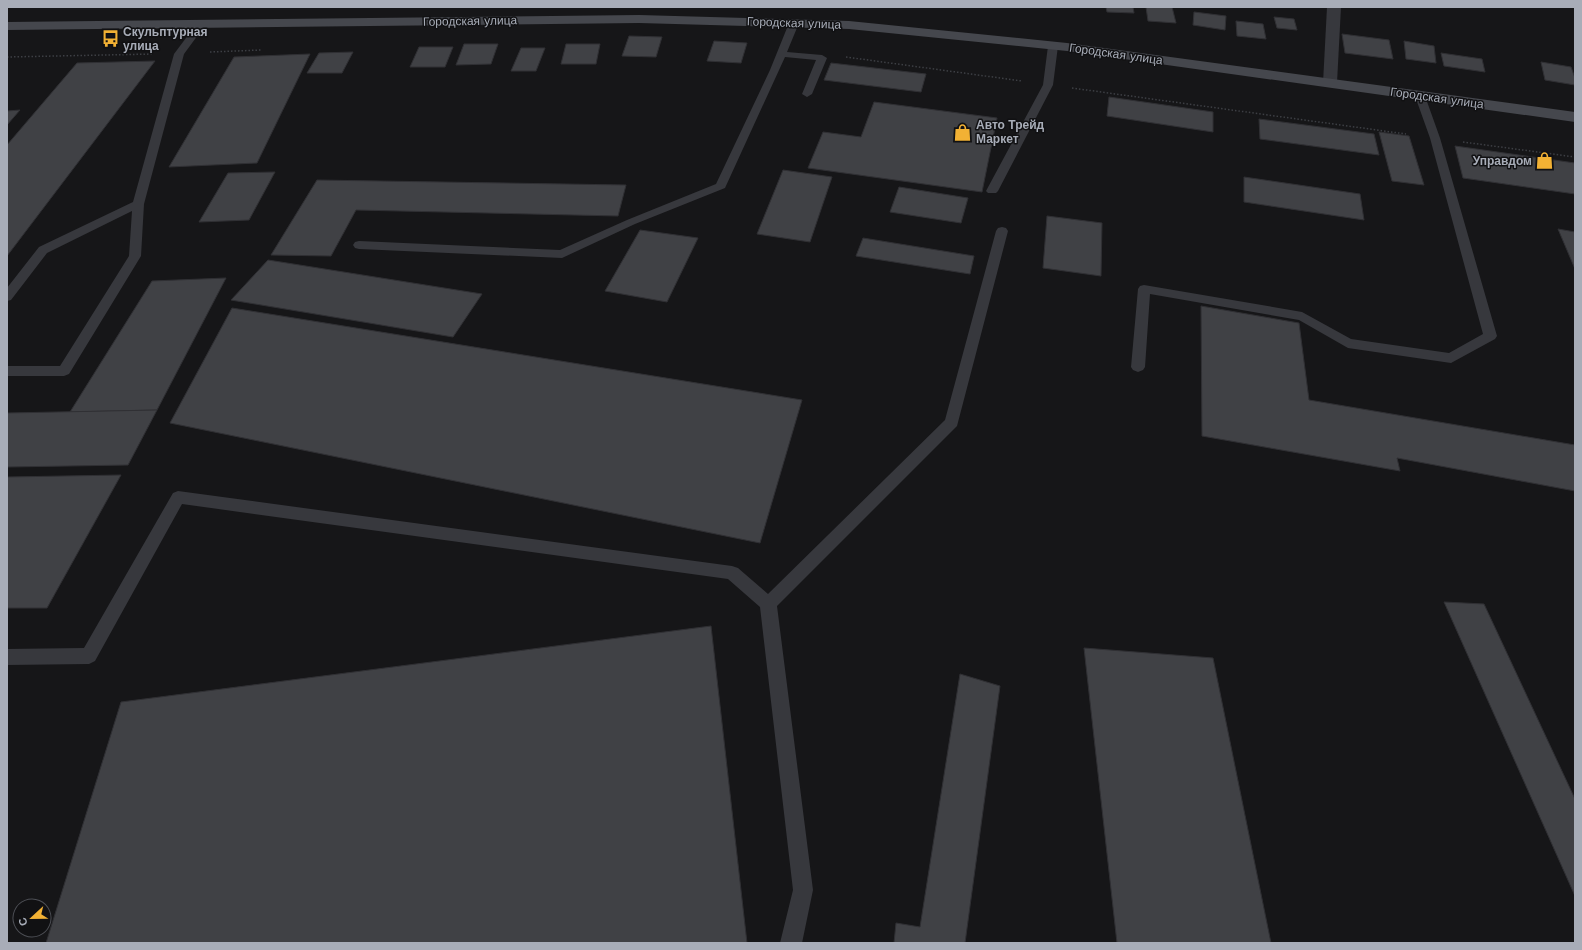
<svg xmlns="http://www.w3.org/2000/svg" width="1582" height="950" font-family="'Work Sans',sans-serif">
  <rect width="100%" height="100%" fill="#161618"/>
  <g fill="#404145" stroke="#303034">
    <path d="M 1106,7 L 1133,7 L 1134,13 L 1107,12 Z"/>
    <path d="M 1146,7 L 1172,7 L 1176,23 L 1148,21 Z"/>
    <path d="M 1194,12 L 1226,16 L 1225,30 L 1193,25 Z"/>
    <path d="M 1274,17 L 1294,19 L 1297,30 L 1277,28 Z"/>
    <path d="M 1236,21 L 1263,24 L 1266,39 L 1237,36 Z"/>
    <path d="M 1342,34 L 1389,40 L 1393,59 L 1345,53 Z"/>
    <path d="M 629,36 L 662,37 L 656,57 L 622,56 Z"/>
    <path d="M 714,41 L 747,43 L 741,63 L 707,61 Z"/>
    <path d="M 1404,41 L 1434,46 L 1436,63 L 1406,59 Z"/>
    <path d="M 464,44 L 498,44 L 491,64 L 456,65 Z"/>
    <path d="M 566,44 L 600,44 L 596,64 L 561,64 Z"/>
    <path d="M 419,47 L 453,47 L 445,67 L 410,67 Z"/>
    <path d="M 521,48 L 545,48 L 536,71 L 511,71 Z"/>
    <path d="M 353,52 L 342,73 L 307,73 L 319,53 Z"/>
    <path d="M 1441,53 L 1482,59 L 1485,72 L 1444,66 Z"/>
    <path d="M 310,54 L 257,163 L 169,167 L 234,57 Z"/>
    <path d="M 155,61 L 7,256 L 7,145 L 77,63 Z"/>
    <path d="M 1541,62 L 1571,67 L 1575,78 L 1575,85 L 1545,80 Z"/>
    <path d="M 831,63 L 926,74 L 921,92 L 824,80 Z"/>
    <path d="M 1109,97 L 1213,112 L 1213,132 L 1107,116 Z"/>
    <path d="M 874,102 L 997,118 L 982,192 L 808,168 L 823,132 L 861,137 Z"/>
    <path d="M 20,110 L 7,125 L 7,111 Z"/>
    <path d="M 1259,119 L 1374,134 L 1379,155 L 1260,139 Z"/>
    <path d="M 1379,132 L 1409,136 L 1424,185 L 1392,181 Z"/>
    <path d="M 1455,146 L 1575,163 L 1575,194 L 1463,178 Z"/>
    <path d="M 783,170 L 832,177 L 810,242 L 757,234 Z"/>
    <path d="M 275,172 L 249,220 L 199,222 L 228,173 Z"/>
    <path d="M 1244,177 L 1360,194 L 1364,220 L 1244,202 Z"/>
    <path d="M 317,180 L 626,185 L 618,216 L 356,210 L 331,256 L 271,255 Z"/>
    <path d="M 899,187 L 968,198 L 961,223 L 890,212 Z"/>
    <path d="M 1047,216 L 1102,223 L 1101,276 L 1043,268 Z"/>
    <path d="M 1558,229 L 1575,232 L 1575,269 Z"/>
    <path d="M 640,230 L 698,238 L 667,302 L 605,291 Z"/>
    <path d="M 863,238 L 974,256 L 970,274 L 856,256 Z"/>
    <path d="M 268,260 L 482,294 L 453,337 L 231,300 Z"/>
    <path d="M 226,278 L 157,410 L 70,412 L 152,281 Z"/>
    <path d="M 1201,306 L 1299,323 L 1309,400 L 1575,445 L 1575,491 L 1397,458 L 1400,471 L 1202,436 Z"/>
    <path d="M 232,308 L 802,400 L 760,543 L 170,423 Z"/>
    <path d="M 157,410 L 128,465 L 7,467 L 7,413 Z"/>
    <path d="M 121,475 L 47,608 L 7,608 L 7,477 Z"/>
    <path d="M 1444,602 L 1484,604 L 1575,799 L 1575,896 Z"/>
    <path d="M 711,626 L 747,943 L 46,943 L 121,702 Z"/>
    <path d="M 1084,648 L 1213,658 L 1271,943 L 1117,943 Z"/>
    <path d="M 960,674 L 1000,686 L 965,943 L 894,943 L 896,923 L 920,927 Z"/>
  </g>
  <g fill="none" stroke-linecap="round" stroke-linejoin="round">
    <g stroke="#3d3f44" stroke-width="1.5" stroke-dasharray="1.5 2" stroke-linecap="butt">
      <path d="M 210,52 L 261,50"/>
      <path d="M 7,57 L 154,54"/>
      <path d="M 846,57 L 1022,81"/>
      <path d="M 1072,88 L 1406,134"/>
      <path d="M 1463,142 L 1575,157"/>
    </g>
    <g fill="#37383d" fill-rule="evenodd">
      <path d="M 794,20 L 799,23 L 787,52 L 822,55 L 827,58 L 812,94 L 807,97 L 802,94 L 816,60 L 785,57 L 725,188 L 635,224 L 562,258 L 359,249 L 355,248 L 353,245 L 355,242 L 359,241 L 560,250 L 627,220 L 716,184 L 770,70 L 789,23 Z"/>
      <path d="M 201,21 L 206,24 L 184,54 L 144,204 L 141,256 L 69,374 L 64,376 L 7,376 L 7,366 L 60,366 L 129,256 L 132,211 L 47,253 L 11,300 L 7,301 L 7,288 L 39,247 L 133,202 L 174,54 L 198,22 Z"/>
      <path d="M 1053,43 L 1058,46 L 1053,85 L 998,191 L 996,193 L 988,193 L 986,191 L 1043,85 L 1048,46 Z"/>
      <path d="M 1420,93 L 1425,96 L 1440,138 L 1497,336 L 1495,339 L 1451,363 L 1348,348 L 1299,320 L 1150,294 L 1145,367 L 1143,370 L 1138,372 L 1133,370 L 1131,367 L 1138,289 L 1140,286 L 1144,285 L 1302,312 L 1351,339 L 1449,353 L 1483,334 L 1430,138 L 1415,96 Z"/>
      <path d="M 1002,227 L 1006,228 L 1008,231 L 957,426 L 777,606 L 813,890 L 802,943 L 780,943 L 793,890 L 760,607 L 728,579 L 182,504 L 95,661 L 89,664 L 7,665 L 7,649 L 84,648 L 173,493 L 178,491 L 732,566 L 738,568 L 768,594 L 945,420 L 996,231 L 998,228 Z"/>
    </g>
    <path fill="#37383d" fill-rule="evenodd" d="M 1327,7 L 1341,7 L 1337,83 L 1335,86 L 1330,87 L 1325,86 L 1323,83 Z"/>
    <path fill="#45474d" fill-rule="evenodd" d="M 639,15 L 849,21 L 1067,43 L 1575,112 L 1575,122 L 1067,51 L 849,29 L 639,23 L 7,30 L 7,22 Z"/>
  </g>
  <defs>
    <symbol id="bus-bare" viewBox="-9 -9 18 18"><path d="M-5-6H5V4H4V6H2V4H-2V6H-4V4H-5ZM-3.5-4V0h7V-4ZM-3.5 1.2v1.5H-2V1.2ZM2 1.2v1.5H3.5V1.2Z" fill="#f2b134" stroke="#111113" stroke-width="2.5" paint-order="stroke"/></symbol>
    <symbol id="shop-bare" viewBox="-9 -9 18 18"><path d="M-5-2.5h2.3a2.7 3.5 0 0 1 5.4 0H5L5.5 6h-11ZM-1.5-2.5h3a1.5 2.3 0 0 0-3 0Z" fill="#f2b134" stroke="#111113" stroke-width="2.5" paint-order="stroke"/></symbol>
  </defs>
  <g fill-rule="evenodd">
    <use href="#bus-bare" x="98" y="26" width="25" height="25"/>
    <use href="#shop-bare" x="950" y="120" width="25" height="25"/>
    <use href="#shop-bare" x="1532" y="148" width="25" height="25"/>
  </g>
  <g text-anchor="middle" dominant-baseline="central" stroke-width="3" stroke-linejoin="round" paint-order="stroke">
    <g font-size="12" fill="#a8adb8" stroke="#111113">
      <text transform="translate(470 21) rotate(-1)">Городская улица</text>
      <text transform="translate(794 23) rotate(2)">Городская улица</text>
      <text transform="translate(1116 54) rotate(8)">Городская улица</text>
      <text transform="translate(1437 98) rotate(8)">Городская улица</text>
    </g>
    <g font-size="12" font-weight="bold" fill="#a8adb8" stroke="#111113" text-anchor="start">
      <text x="123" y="32">Скульптурная<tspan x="123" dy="14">улица</tspan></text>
      <text x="976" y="125">Авто Трейд<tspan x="976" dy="14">Маркет</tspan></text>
      <text x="1532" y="161" text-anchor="end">Управдом</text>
    </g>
  </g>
  <rect width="1582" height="950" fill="none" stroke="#a8adb8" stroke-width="16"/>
  <g transform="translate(32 918) rotate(248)"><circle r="19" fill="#111113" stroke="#4d4f55"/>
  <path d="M0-3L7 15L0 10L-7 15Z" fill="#f2b134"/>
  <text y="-6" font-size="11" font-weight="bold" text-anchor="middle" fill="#a8adb8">С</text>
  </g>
</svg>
